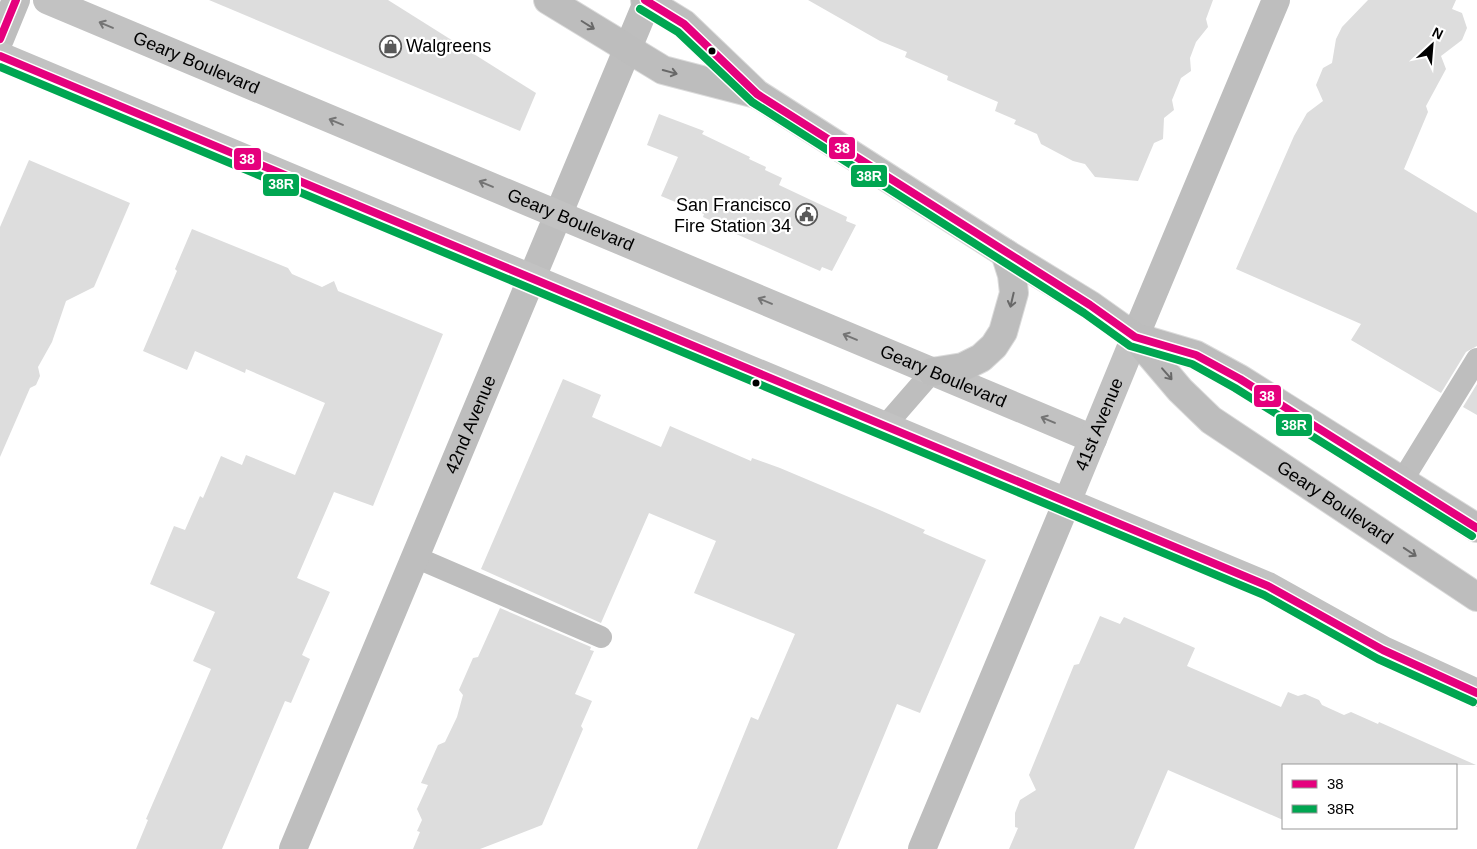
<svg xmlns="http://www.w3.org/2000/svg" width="1477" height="849" font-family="Arial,sans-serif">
  <rect width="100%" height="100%" fill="#fff"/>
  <g fill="#ddd">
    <path d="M 209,0 L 388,0 L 536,93 L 520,131 Z"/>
    <path d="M 808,0 L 1213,0 L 1206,19 L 1208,27 L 1196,42 L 1190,58 L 1191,71 L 1181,78 L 1172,100 L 1174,110 L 1164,118 L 1163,139 L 1154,143 L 1138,181 L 1095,177 L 1085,164 L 1073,161 L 1041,144 L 1037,134 L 1014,124 L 1016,120 L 995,111 L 998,102 L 947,80 L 948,76 L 905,57 L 907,52 L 880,41 Z"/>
    <path d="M 1368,0 L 1456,0 L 1452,9 L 1462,13 L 1467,28 L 1462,40 L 1441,56 L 1446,69 L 1426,106 L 1428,112 L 1404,169 L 1477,213 L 1477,346 L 1466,352 L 1441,393 L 1351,340 L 1361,324 L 1236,269 L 1294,136 L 1307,113 L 1323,101 L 1316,85 L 1323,68 L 1332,63 L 1336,39 L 1342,27 Z"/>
    <path d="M 659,114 L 704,131 L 702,134 L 750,157 L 749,159 L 766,167 L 765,170 L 782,178 L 779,185 L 847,217 L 846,221 L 856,225 L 832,271 L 822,267 L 820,271 L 734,233 L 735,231 L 703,217 L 704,214 L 661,196 L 678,157 L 647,145 Z"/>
    <path d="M 29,160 L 130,203 L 94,287 L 66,301 L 52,342 L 38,367 L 40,376 L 36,385 L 30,388 L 0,457 L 0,227 Z"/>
    <path d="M 192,229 L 288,268 L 292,274 L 322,287 L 334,281 L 338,291 L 443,334 L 373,506 L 334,492 L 297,578 L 330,592 L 302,655 L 310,659 L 291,703 L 285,701 L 222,849 L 136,849 L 148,820 L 146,819 L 211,669 L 193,661 L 215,612 L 150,584 L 174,526 L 185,530 L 200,496 L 203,498 L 221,456 L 242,465 L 246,455 L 295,475 L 325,403 L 246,369 L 245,373 L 195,351 L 187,370 L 143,351 L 177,271 L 175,269 Z"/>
    <path d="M 563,379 L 601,395 L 592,417 L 661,447 L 670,426 L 751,461 L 752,458 L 780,468 L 882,511 L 925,530 L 923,533 L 986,560 L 920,713 L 897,704 L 837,849 L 697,849 L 751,717 L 758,720 L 795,634 L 694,593 L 716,541 L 649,513 L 601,623 L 481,569 Z"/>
    <path d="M 1477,384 L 1477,415 L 1463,407 Z"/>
    <path d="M 500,608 L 591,647 L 590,650 L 594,651 L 575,694 L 592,701 L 581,726 L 583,729 L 542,825 L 480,849 L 413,849 L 420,832 L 417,831 L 422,820 L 417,809 L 428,785 L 421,783 L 438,745 L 445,742 L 457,717 L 463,695 L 459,690 L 473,658 L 478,657 Z"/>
    <path d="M 1100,616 L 1120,624 L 1124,617 L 1195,648 L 1187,666 L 1281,707 L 1288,692 L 1298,696 L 1305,694 L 1319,700 L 1322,705 L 1344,715 L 1351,712 L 1378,724 L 1379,722 L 1476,765 L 1283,765 L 1283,820 L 1168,770 L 1134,849 L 1009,849 L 1018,828 L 1015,827 L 1015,813 L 1020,800 L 1036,790 L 1029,775 L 1074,665 L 1079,664 Z"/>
  </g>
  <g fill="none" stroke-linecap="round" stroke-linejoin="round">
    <defs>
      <g id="primary">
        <path d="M 548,0 L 663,70 L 756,94"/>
        <path id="s4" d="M 645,0 L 684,24 L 757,94 L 1005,253 L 1090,305 L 1135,337 L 1180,390 L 1211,420 L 1477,597"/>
        <path d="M 1135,337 L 1196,355 L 1240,379 L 1477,528"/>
        <path d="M 932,372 L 963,367 L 981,358 L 994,346 L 1003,332 L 1014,293 L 1012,275 L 1005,253"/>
      </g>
    </defs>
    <use href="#primary" stroke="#dbdbdb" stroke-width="30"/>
    <g stroke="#bebebe" stroke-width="22">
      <path d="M 885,426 L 932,372"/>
      <path d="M 1402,481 L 1477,359"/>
      <path d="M 415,557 L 601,637"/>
    </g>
    <g stroke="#bebebe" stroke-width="28">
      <path d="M 0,39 L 16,0"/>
      <path d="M 1135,337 L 1276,0"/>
      <path id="s1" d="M 293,849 L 648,0"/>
      <path d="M 922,849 L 1067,502"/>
    </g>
    <g stroke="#c2c2c2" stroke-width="28">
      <path id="s2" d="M 47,0 L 1093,439"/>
      <path d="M 0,56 L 1268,586 L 1383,650 L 1477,693"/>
      <path id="s3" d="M 1067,502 L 1135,337"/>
    </g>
    <use href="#primary" stroke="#bdbdbd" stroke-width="28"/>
    <defs>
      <g id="bus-1">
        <path d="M 645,0 L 684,24 L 757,94 L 1090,305 L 1135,337 L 1196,355 L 1240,379 L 1477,528"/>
        <path d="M 0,39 L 16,0"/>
        <path d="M 0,56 L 1268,586 L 1383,650 L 1477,693"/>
      </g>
      <g id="bus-2">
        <path d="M 640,9 L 678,32 L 752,102 L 1084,313 L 1130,346 L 1192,364 L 1235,388 L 1472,536"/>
        <path d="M 0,67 L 1264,595 L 1378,659 L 1473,702"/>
      </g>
    </defs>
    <use href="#bus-1" stroke="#fff" stroke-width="11"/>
    <use href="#bus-2" stroke="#fff" stroke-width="11"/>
    <use href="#bus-1" stroke="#e5007d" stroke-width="8"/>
    <use href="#bus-2" stroke="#00a651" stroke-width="8"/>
  </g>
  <defs><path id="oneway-shaft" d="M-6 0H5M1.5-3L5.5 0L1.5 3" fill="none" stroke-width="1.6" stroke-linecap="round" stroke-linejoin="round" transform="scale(1.25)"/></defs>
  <g stroke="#747474">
    <use href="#oneway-shaft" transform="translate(106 25) rotate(-157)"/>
    <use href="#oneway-shaft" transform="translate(336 122) rotate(-157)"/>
    <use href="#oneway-shaft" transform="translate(486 184) rotate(-157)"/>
    <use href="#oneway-shaft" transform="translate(765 301) rotate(-157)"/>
    <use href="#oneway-shaft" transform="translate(850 337) rotate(-157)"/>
    <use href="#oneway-shaft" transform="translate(1048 420) rotate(-157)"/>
  </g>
  <g stroke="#686868">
    <use href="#oneway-shaft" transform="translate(588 25) rotate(32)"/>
    <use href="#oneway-shaft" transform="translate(670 72) rotate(15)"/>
    <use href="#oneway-shaft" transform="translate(1012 300) rotate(103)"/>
    <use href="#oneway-shaft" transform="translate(1167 374) rotate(49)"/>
    <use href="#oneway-shaft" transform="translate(1410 552) rotate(34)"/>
  </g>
  <defs>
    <symbol id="shop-ring" viewBox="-11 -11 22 22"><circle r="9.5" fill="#fff" stroke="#595959" stroke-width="1.5"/><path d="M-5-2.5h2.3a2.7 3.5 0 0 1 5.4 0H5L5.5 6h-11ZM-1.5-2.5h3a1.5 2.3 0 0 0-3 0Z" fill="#595959"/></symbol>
    <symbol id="civic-ring" viewBox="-11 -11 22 22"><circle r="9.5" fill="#fff" stroke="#595959" stroke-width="1.5"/><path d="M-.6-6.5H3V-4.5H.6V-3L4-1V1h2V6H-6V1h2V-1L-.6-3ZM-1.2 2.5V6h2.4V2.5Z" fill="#595959"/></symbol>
  </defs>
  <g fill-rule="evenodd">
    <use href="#shop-ring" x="378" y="34" width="25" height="25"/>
    <use href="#civic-ring" x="794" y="202" width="25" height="25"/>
  </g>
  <g fill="#000" stroke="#fff" stroke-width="2">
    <circle cx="712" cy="51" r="4.5"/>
    <circle cx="756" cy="383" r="4.5"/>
  </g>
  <g text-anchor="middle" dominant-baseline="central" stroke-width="4.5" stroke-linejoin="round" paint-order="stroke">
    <g font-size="18" fill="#000" stroke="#fff" text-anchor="start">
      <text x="406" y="46">Walgreens</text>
      <text x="791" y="205" text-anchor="end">San Francisco<tspan x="791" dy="21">Fire Station 34</tspan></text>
    </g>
    <g font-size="18" fill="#000" stroke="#fff">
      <text stroke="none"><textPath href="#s2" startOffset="162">Geary Boulevard</textPath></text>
      <text stroke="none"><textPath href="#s2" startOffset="568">Geary Boulevard</textPath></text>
      <text stroke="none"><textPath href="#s2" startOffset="972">Geary Boulevard</textPath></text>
      <text stroke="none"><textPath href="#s3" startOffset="84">41st Avenue</textPath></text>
      <text stroke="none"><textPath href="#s1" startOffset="460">42nd Avenue</textPath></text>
      <text stroke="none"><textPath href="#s4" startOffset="858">Geary Boulevard</textPath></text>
    </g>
  </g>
  <g stroke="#fff" stroke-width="2">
    <rect x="828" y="136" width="28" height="24" rx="5" fill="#e5007d"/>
    <rect x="233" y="147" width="29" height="24" rx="5" fill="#e5007d"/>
    <rect x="850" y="164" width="38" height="24" rx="5" fill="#00a651"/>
    <rect x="262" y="173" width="38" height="24" rx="5" fill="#00a651"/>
    <rect x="1253" y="384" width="29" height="24" rx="5" fill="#e5007d"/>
    <rect x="1275" y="413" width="38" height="24" rx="5" fill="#00a651"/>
  </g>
  <g font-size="14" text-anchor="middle" font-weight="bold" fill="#fff">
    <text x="842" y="153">38</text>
    <text x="247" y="164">38</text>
    <text x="869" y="181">38R</text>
    <text x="281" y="189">38R</text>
    <text x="1267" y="401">38</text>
    <text x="1294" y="430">38R</text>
  </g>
  <rect x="1282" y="764" width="175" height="65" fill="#ffffff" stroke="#999999"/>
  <rect x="1292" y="780" width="25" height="8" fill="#e5007d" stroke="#999999"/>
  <text x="1327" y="789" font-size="15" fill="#000000">38</text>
  <rect x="1292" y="805" width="25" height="8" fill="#00a651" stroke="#999999"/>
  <text x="1327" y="814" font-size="15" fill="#000000">38R</text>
  <g transform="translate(1432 45) rotate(26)" stroke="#ffffff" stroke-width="4" paint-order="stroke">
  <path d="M0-4L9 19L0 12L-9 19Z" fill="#000000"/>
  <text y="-8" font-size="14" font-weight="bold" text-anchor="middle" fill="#000000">N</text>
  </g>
</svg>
